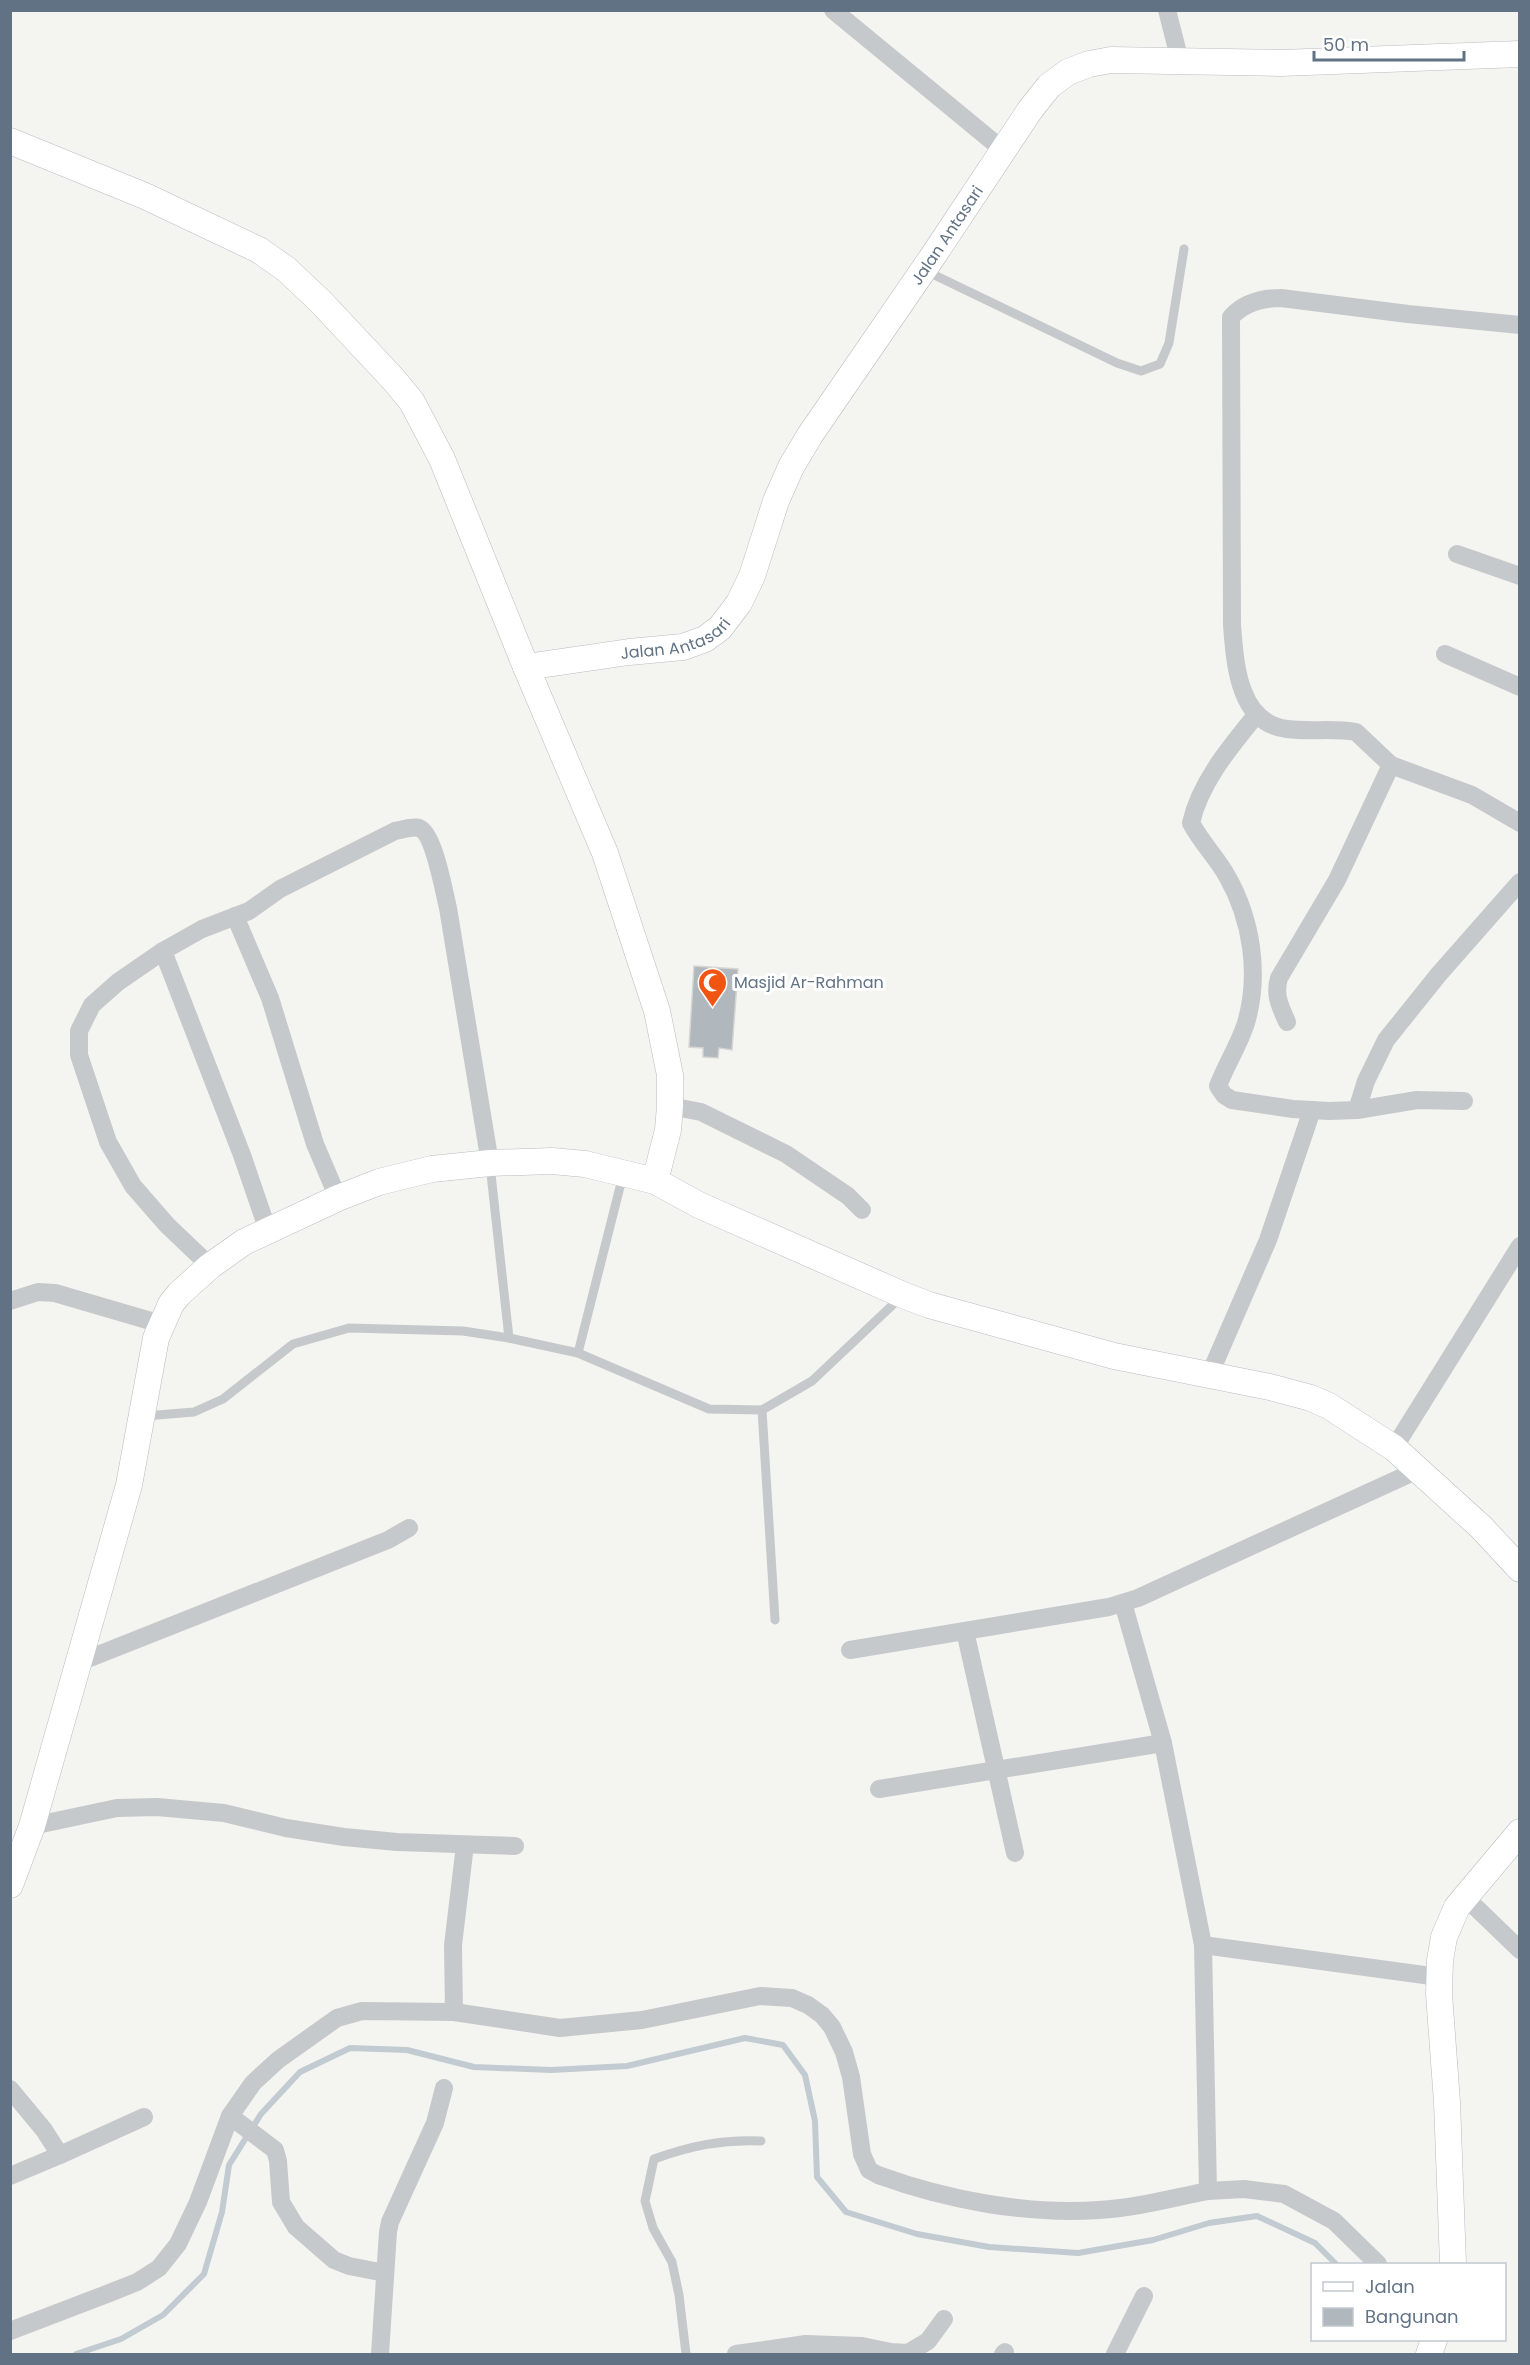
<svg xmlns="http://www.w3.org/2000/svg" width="1530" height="2365" font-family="Poppins,sans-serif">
  <rect width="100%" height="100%" fill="#f4f5f0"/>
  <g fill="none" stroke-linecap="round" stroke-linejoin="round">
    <path stroke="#c1cbd1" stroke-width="6" d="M 76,2354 L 121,2339 L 163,2315 L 204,2274 L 222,2212 L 229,2165 L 261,2114 L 300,2072 L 350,2048 L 407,2050 L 474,2067 L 551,2070 L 627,2066 L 745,2038 L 783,2045 L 805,2075 L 815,2121 L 817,2177 L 846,2212 L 917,2234 L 989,2247 L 1078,2253 L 1153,2240 L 1209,2223 L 1257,2216 L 1315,2243 L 1336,2264"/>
  </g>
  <path fill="#b0b7bd" stroke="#d5d6d3" stroke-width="1.5" d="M 694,966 L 738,969 L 732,1050 L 719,1048 L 718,1058 L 703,1057 L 703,1048 L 689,1047 Z"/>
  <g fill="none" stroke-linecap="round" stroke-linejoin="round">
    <defs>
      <g id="secondary">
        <path d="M 10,141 L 145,196 L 259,250 L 286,269 L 320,301 L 394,380 L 412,402 L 442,459 L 526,667 L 605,853 L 657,1011 L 670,1075 L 670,1106 L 668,1130 L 655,1181"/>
        <path id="s1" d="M 526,667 L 629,652 L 683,647 L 705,639 L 720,628 L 739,603 L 752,576 L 776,501 L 791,467 L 810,435 L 933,256 L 1030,110 L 1049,86 L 1068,72 L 1089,64 L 1111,60 L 1281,63 L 1520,54"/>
        <path d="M 10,1885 L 32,1826 L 129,1485 L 156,1338 L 171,1304 L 179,1294 L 210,1266 L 244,1242 L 338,1198 L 379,1182 L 432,1169 L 490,1163 L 552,1161 L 585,1164 L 655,1181 L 699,1205 L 903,1295 L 929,1305 L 1114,1356 L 1270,1387 L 1311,1398 L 1329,1406 L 1394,1448 L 1481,1527 L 1520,1569"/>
        <path d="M 1453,2264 L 1447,2102 L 1439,1994 L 1440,1960 L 1444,1937 L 1457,1907 L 1520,1832"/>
        <path d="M 1429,2354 L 1434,2340"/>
      </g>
    </defs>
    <use href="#secondary" stroke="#b8bcc1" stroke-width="27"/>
    <g stroke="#c6c9cc" stroke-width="9">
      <path d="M 926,271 L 1117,363 L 1141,371 L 1160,364 L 1169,343 L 1184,249"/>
      <path d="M 490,1165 L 509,1338"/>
      <path d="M 578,1353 L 623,1175"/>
      <path d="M 762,1410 L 775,1620"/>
      <path d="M 145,1416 L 194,1412 L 223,1399 L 293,1344 L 349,1328 L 463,1331 L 509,1338 L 578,1353 L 709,1409 L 762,1410 L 812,1381 L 901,1297"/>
      <path d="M 686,2354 L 679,2295 L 672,2262 L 653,2228 L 645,2201 L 654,2159 C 690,2146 723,2139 761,2141"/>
    </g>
    <g stroke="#c6c9cc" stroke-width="18">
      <path d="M 833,10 L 1003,150"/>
      <path d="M 1167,10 L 1180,61"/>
      <path d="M 1457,554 L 1520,576"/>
      <path d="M 1445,654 L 1520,687"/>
      <path d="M 1257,714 C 1231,746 1200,782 1191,823 C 1201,842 1217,858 1227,876 C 1252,920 1260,975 1246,1023 C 1239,1045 1226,1065 1218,1086 L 1224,1095 L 1232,1100 L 1293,1109 L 1329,1111 L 1357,1110 L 1417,1100 L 1464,1101"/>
      <path d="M 1391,765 L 1356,732 C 1334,728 1310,732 1287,729 C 1238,723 1235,663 1232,625 L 1231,317 C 1244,303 1263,298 1281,298 L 1408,314 L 1520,325"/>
      <path d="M 235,916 L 270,998 L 315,1144 L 338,1198"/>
      <path d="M 163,951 L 242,1155 L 268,1231"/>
      <path d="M 1287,1022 C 1280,1006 1274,995 1279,978 L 1337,880 L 1391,765 L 1472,795 L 1520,823"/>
      <path d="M 670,1106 L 701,1112 L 786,1154 L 848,1196 L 862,1210"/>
      <path d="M 1357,1110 L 1366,1081 L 1386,1040 L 1439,974 L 1520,882"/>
      <path d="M 210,1266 L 167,1225 L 133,1186 L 108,1142 L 79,1055 L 79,1031 L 92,1005 L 118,982 L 163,951 L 202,929 L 249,911 L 280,889 L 395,831 C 402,830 412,826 419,828 C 434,833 444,892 448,908 L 490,1163"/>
      <path d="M 10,1301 L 38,1292 L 55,1293 L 161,1324"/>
      <path d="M 1209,1376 L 1268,1240 L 1312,1110"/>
      <path d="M 1394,1448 L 1520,1246"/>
      <path d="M 965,1631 L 1015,1853"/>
      <path d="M 850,1650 L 1109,1607 L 1138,1598 L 1420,1469"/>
      <path d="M 80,1662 L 388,1540 L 409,1528"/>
      <path d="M 879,1789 L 1163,1743"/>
      <path d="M 32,1826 L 117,1808 L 157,1807 L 224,1813 L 286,1828 L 344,1837 L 397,1842 L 515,1846"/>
      <path d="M 1465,1897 L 1520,1950"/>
      <path d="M 1203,1945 L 1439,1977"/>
      <path d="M 454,2012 L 453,1945 L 465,1845"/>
      <path d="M 10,2089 L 44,2130 L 60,2155 L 10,2176"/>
      <path d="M 230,2116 L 275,2150 L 278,2161 L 281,2202 L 296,2227 L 334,2260 L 349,2266 L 385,2273"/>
      <path d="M 60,2155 L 144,2117"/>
      <path d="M 1208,2191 L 1244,2189 L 1284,2194 L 1334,2221 L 1378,2264"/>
      <path d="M 10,2331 L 112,2292 L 137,2282 L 159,2268 L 178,2244 L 198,2202 L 230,2116 L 253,2083 L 278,2060 L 337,2018 L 362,2011 L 454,2012 L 560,2028 L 642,2020 L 760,1996 L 792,1998 L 808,2005 L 822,2015 L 832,2027 L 844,2052 L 851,2077 L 862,2154 L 869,2170 L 878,2175 C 947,2200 1026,2215 1099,2210 C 1136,2208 1172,2198 1208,2191 L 1203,1945 L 1163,1743 L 1123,1603"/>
      <path d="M 380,2354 L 388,2232 L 390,2222 L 435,2123 L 444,2088"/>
      <path d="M 736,2354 L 806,2344 L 862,2346 L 891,2352 L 908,2353 L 928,2341 L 944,2319"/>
      <path d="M 1003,2354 L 1005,2352"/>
      <path d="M 1115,2354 L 1144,2296"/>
    </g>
    <use href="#secondary" stroke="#fff" stroke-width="26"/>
  </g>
  <defs>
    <symbol id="mosque-pin" viewBox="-11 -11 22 30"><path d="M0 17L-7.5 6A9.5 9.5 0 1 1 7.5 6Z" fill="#f25512" stroke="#fff"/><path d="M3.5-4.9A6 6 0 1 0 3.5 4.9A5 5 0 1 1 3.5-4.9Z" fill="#fff"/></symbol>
  </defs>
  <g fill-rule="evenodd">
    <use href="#mosque-pin" x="696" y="966" width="33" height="45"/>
  </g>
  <g text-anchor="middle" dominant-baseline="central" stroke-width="6" stroke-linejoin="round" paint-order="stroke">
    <g font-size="16" fill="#617284" stroke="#fff">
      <text stroke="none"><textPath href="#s1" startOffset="657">Jalan Antasari</textPath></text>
      <text stroke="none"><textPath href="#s1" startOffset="153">Jalan Antasari</textPath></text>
    </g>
    <g font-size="16" fill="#617284" stroke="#fff" text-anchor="start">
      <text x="734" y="982">Masjid Ar-Rahman</text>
    </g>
  </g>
  <rect width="1530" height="2365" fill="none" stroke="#617284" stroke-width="24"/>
  <rect x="1311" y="2263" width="195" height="78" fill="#ffffff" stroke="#c0c7ce" stroke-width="1.5"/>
  <rect x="1323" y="2282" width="30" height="9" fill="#ffffff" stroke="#c0c7ce" stroke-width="1.5"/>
  <text x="1365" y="2293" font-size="18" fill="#617284">Jalan</text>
  <rect x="1323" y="2308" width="30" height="18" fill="#b0b7bd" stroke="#c0c7ce" stroke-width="1.5"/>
  <text x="1365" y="2323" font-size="18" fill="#617284">Bangunan</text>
  <path d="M1314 51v9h150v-9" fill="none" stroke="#617284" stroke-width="3"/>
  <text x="1323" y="51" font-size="18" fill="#617284" stroke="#ffffff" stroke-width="4.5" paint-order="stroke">50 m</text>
</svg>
